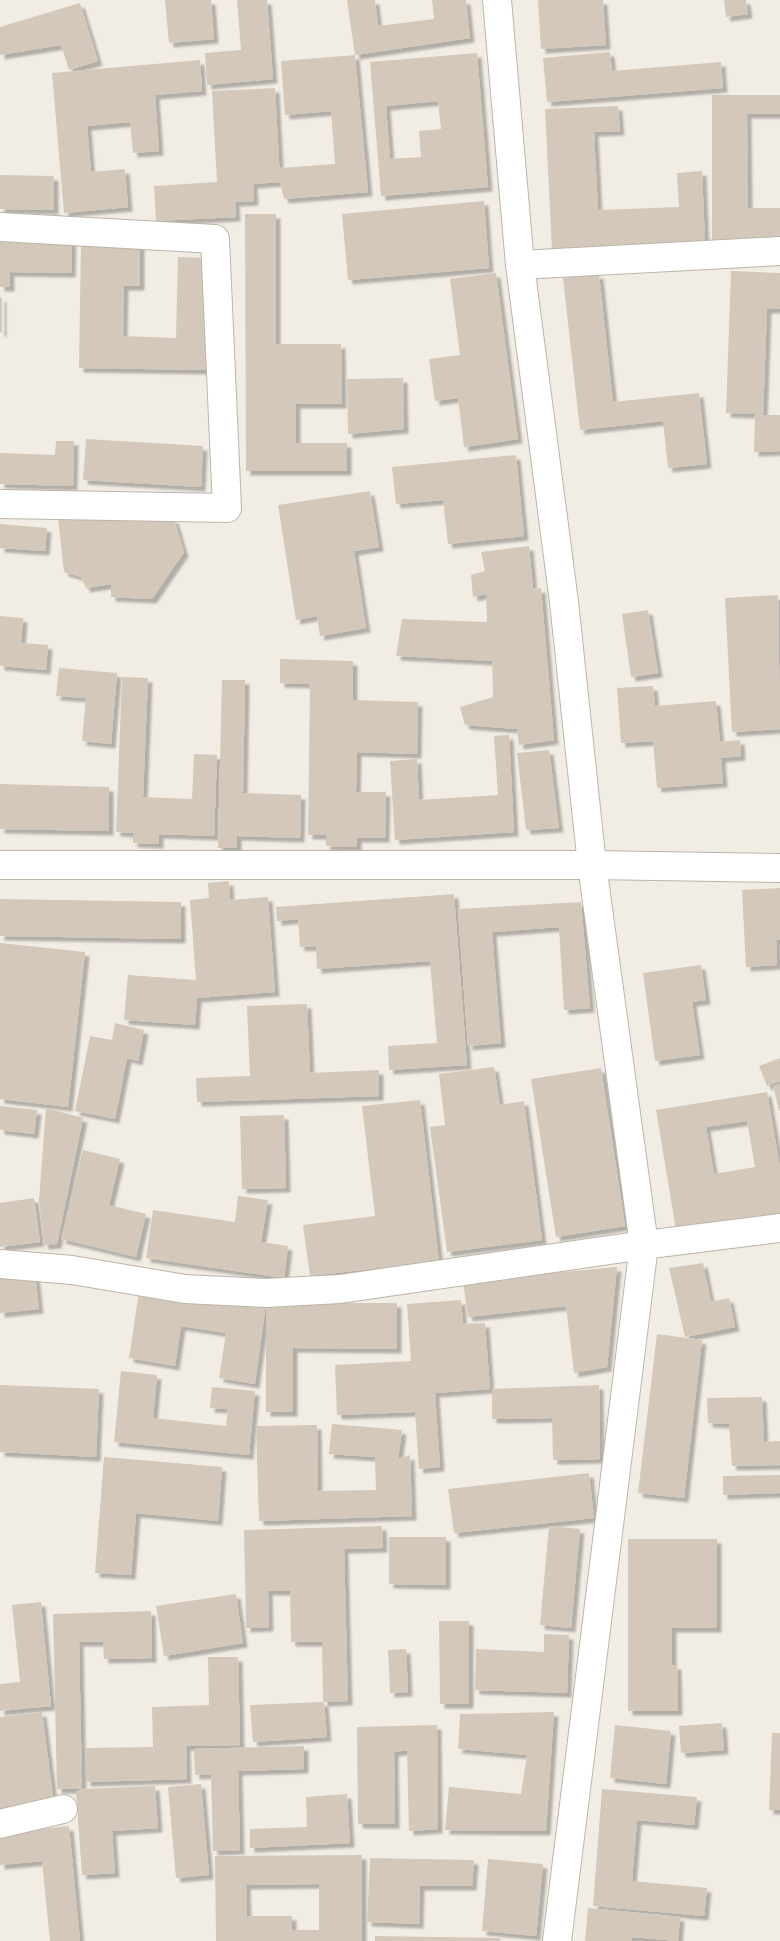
<svg xmlns="http://www.w3.org/2000/svg" width="780" height="1941" font-family="Commissioner,sans-serif">
  <defs>
    <filter id="shadow"><feDropShadow dx="4.5" dy="4.5" stdDeviation="1" flood-color="#0004"/></filter>
  </defs>
  <rect width="100%" height="100%" fill="#f2ede4"/>
  <g fill="#d3c8ba" fill-rule="evenodd" filter="url(#shadow)">
    <path d="M 165,0 L 211,0 L 214,39 L 169,43 Z"/>
    <path d="M 237,0 L 267,0 L 273,79 L 207,85 L 205,53 L 241,50 Z"/>
    <path d="M 347,0 L 375,0 L 378,26 L 434,19 L 432,0 L 466,0 L 470,38 L 355,55 Z"/>
    <path d="M 538,0 L 603,0 L 606,45 L 541,49 Z"/>
    <path d="M 724,0 L 746,0 L 748,14 L 726,17 Z"/>
    <path d="M 80,3 L 98,61 L 69,70 L 61,45 L 0,55 L 0,27 Z"/>
    <path d="M 610,52 L 612,71 L 721,62 L 723,88 L 547,102 L 543,58 Z"/>
    <path d="M 477,53 L 488,187 L 381,196 L 370,62 ZM 438,101 L 441,129 L 419,131 L 421,157 L 390,159 L 386,106 Z"/>
    <path d="M 355,55 L 368,192 L 284,199 L 280,182 L 253,184 L 254,201 L 235,202 L 236,217 L 156,221 L 154,186 L 217,182 L 212,91 L 275,88 L 280,180 L 281,168 L 335,164 L 331,111 L 285,115 L 281,61 Z"/>
    <path d="M 200,60 L 202,91 L 155,95 L 159,151 L 133,153 L 130,122 L 87,126 L 91,172 L 125,169 L 128,207 L 64,213 L 52,73 Z"/>
    <path d="M 712,95 L 780,95 L 780,114 L 747,114 L 748,208 L 780,208 L 780,239 L 712,240 Z"/>
    <path d="M 618,106 L 620,131 L 594,132 L 598,210 L 679,207 L 677,173 L 702,171 L 705,244 L 552,251 L 545,109 Z"/>
    <path d="M 0,175 L 54,176 L 54,210 L 0,209 Z"/>
    <path d="M 484,201 L 489,268 L 348,280 L 342,214 Z"/>
    <path d="M 245,214 L 276,214 L 276,344 L 341,344 L 342,404 L 296,404 L 296,443 L 347,443 L 347,471 L 246,471 Z"/>
    <path d="M 0,239 L 72,241 L 71,273 L 10,272 L 10,287 L 0,287 Z"/>
    <path d="M 81,242 L 140,243 L 140,286 L 124,286 L 123,336 L 176,338 L 178,257 L 207,258 L 206,370 L 79,368 Z"/>
    <path d="M 731,271 L 780,273 L 780,309 L 767,309 L 763,415 L 780,415 L 780,451 L 754,452 L 755,414 L 726,413 Z"/>
    <path d="M 496,273 L 518,439 L 464,447 L 458,398 L 435,401 L 429,359 L 460,355 L 450,279 Z"/>
    <path d="M 599,274 L 613,402 L 699,393 L 707,464 L 668,468 L 663,421 L 580,430 L 563,278 Z"/>
    <path d="M 0,297 L 2,298 L 2,333 L 0,332 Z"/>
    <path d="M 403,378 L 404,429 L 348,434 L 347,379 Z"/>
    <path d="M 86,439 L 203,446 L 201,487 L 83,480 Z"/>
    <path d="M 56,441 L 74,441 L 73,486 L 0,484 L 0,453 L 55,455 Z"/>
    <path d="M 516,455 L 524,536 L 448,544 L 443,500 L 396,504 L 392,467 Z"/>
    <path d="M 370,491 L 379,547 L 354,551 L 366,628 L 320,636 L 317,616 L 296,620 L 278,505 Z"/>
    <path d="M 58,518 L 174,519 L 184,552 L 152,599 L 111,597 L 111,584 L 86,588 L 81,577 L 64,572 Z"/>
    <path d="M 0,524 L 47,528 L 45,551 L 0,548 Z"/>
    <path d="M 529,546 L 533,589 L 541,588 L 554,740 L 519,745 L 517,729 L 465,725 L 460,707 L 493,697 L 492,661 L 396,656 L 402,619 L 487,622 L 486,594 L 473,597 L 471,575 L 485,571 L 481,552 Z"/>
    <path d="M 778,595 L 780,729 L 732,732 L 725,598 Z"/>
    <path d="M 648,610 L 658,673 L 631,677 L 622,614 Z"/>
    <path d="M 0,616 L 23,618 L 21,643 L 48,645 L 46,670 L 0,666 Z"/>
    <path d="M 280,659 L 353,661 L 353,700 L 418,702 L 417,754 L 357,752 L 356,792 L 386,792 L 385,838 L 357,838 L 357,847 L 326,846 L 326,835 L 308,835 L 310,684 L 280,683 Z"/>
    <path d="M 59,668 L 117,673 L 111,744 L 82,741 L 86,698 L 56,696 Z"/>
    <path d="M 122,677 L 148,678 L 143,797 L 192,799 L 194,754 L 217,755 L 214,836 L 159,834 L 159,844 L 133,843 L 133,833 L 116,832 Z"/>
    <path d="M 222,680 L 245,680 L 243,793 L 301,795 L 300,838 L 237,836 L 237,848 L 218,848 Z"/>
    <path d="M 653,686 L 655,706 L 716,701 L 720,742 L 740,740 L 741,756 L 721,758 L 723,783 L 657,788 L 653,741 L 621,743 L 617,688 Z"/>
    <path d="M 509,735 L 514,832 L 395,840 L 390,761 L 417,759 L 419,800 L 498,795 L 494,736 Z"/>
    <path d="M 549,750 L 559,828 L 526,830 L 517,753 Z"/>
    <path d="M 0,784 L 109,787 L 109,831 L 0,829 Z"/>
    <path d="M 229,881 L 230,900 L 268,897 L 275,992 L 197,998 L 195,1025 L 124,1020 L 128,975 L 196,980 L 190,900 L 209,898 L 208,883 Z"/>
    <path d="M 780,888 L 780,940 L 776,940 L 777,965 L 746,967 L 742,890 Z"/>
    <path d="M 454,894 L 467,1065 L 389,1070 L 388,1046 L 437,1043 L 430,961 L 317,969 L 316,946 L 300,947 L 298,919 L 277,921 L 276,907 Z"/>
    <path d="M 0,899 L 181,902 L 181,939 L 0,936 Z"/>
    <path d="M 581,902 L 590,1008 L 564,1010 L 559,927 L 492,932 L 501,1043 L 468,1046 L 458,909 Z"/>
    <path d="M 0,943 L 85,952 L 68,1107 L 0,1099 Z"/>
    <path d="M 701,965 L 706,1000 L 692,1002 L 700,1055 L 655,1061 L 643,973 Z"/>
    <path d="M 307,1004 L 310,1073 L 379,1070 L 379,1096 L 197,1102 L 196,1078 L 250,1076 L 247,1006 Z"/>
    <path d="M 115,1023 L 144,1030 L 138,1061 L 127,1058 L 115,1119 L 75,1111 L 90,1036 L 112,1040 Z"/>
    <path d="M 780,1058 L 780,1081 L 767,1086 L 759,1066 Z"/>
    <path d="M 494,1067 L 500,1105 L 524,1101 L 542,1240 L 447,1252 L 430,1127 L 445,1125 L 439,1074 Z"/>
    <path d="M 601,1068 L 625,1226 L 556,1237 L 531,1079 Z"/>
    <path d="M 780,1084 L 780,1111 L 779,1111 L 773,1086 Z"/>
    <path d="M 767,1092 L 780,1167 L 780,1213 L 676,1230 L 656,1110 ZM 747,1121 L 755,1167 L 714,1174 L 706,1127 Z"/>
    <path d="M 420,1100 L 439,1261 L 310,1276 L 303,1225 L 375,1216 L 362,1106 Z"/>
    <path d="M 0,1106 L 37,1110 L 34,1134 L 0,1130 Z"/>
    <path d="M 46,1108 L 83,1118 L 57,1244 L 44,1245 L 39,1200 Z"/>
    <path d="M 284,1115 L 286,1188 L 242,1189 L 240,1116 Z"/>
    <path d="M 83,1150 L 120,1159 L 109,1205 L 146,1214 L 136,1257 L 61,1239 Z"/>
    <path d="M 238,1196 L 268,1200 L 261,1242 L 288,1246 L 284,1278 L 146,1258 L 153,1210 L 235,1222 Z"/>
    <path d="M 34,1198 L 40,1242 L 0,1247 L 0,1203 Z"/>
    <path d="M 703,1263 L 711,1302 L 729,1298 L 735,1327 L 685,1337 L 669,1268 Z"/>
    <path d="M 617,1267 L 607,1367 L 574,1373 L 566,1306 L 468,1317 L 463,1281 Z"/>
    <path d="M 35,1274 L 39,1309 L 0,1313 L 0,1278 Z"/>
    <path d="M 140,1285 L 266,1303 L 397,1303 L 397,1349 L 293,1348 L 293,1412 L 266,1412 L 266,1303 L 255,1384 L 219,1378 L 226,1333 L 181,1326 L 175,1366 L 129,1358 Z"/>
    <path d="M 461,1300 L 463,1324 L 485,1323 L 490,1389 L 435,1393 L 440,1467 L 419,1469 L 415,1412 L 337,1415 L 335,1365 L 411,1361 L 407,1304 Z"/>
    <path d="M 657,1334 L 702,1340 L 684,1498 L 638,1493 Z"/>
    <path d="M 121,1371 L 157,1375 L 153,1418 L 226,1426 L 228,1409 L 210,1408 L 212,1387 L 255,1391 L 249,1455 L 114,1442 Z"/>
    <path d="M 0,1385 L 99,1389 L 96,1457 L 0,1452 Z"/>
    <path d="M 599,1385 L 600,1459 L 553,1460 L 552,1418 L 492,1419 L 492,1389 Z"/>
    <path d="M 762,1397 L 764,1442 L 780,1441 L 780,1465 L 732,1466 L 729,1424 L 708,1423 L 707,1398 Z"/>
    <path d="M 332,1424 L 402,1430 L 398,1459 L 410,1455 L 412,1516 L 259,1521 L 256,1426 L 317,1425 L 318,1491 L 376,1490 L 375,1457 L 329,1454 Z"/>
    <path d="M 104,1457 L 222,1467 L 218,1521 L 136,1513 L 131,1575 L 95,1573 Z"/>
    <path d="M 589,1473 L 594,1518 L 454,1533 L 448,1489 Z"/>
    <path d="M 780,1475 L 780,1493 L 723,1495 L 723,1476 Z"/>
    <path d="M 382,1526 L 383,1548 L 344,1549 L 348,1701 L 324,1702 L 327,1737 L 253,1742 L 250,1705 L 323,1702 L 322,1642 L 291,1642 L 290,1591 L 268,1591 L 269,1627 L 246,1628 L 244,1530 Z"/>
    <path d="M 549,1526 L 580,1529 L 571,1628 L 540,1625 Z"/>
    <path d="M 389,1537 L 446,1537 L 446,1585 L 389,1584 Z"/>
    <path d="M 628,1539 L 717,1539 L 717,1628 L 672,1628 L 672,1665 L 677,1665 L 678,1711 L 628,1711 Z"/>
    <path d="M 236,1594 L 243,1643 L 164,1656 L 156,1606 Z"/>
    <path d="M 41,1602 L 51,1706 L 0,1711 L 0,1684 L 20,1682 L 12,1605 Z"/>
    <path d="M 151,1611 L 152,1658 L 104,1659 L 103,1642 L 79,1642 L 82,1789 L 57,1789 L 53,1614 Z"/>
    <path d="M 439,1621 L 469,1621 L 469,1704 L 440,1704 Z"/>
    <path d="M 544,1634 L 569,1635 L 567,1693 L 475,1690 L 476,1649 L 544,1652 Z"/>
    <path d="M 406,1649 L 408,1692 L 390,1693 L 388,1650 Z"/>
    <path d="M 208,1657 L 238,1657 L 240,1745 L 186,1746 L 187,1779 L 86,1782 L 86,1748 L 153,1747 L 152,1707 L 209,1705 Z"/>
    <path d="M 42,1712 L 54,1804 L 0,1811 L 0,1717 Z"/>
    <path d="M 554,1712 L 546,1831 L 445,1830 L 449,1787 L 521,1794 L 527,1755 L 458,1749 L 460,1714 Z"/>
    <path d="M 722,1723 L 724,1750 L 681,1753 L 679,1726 Z"/>
    <path d="M 437,1725 L 438,1829 L 409,1831 L 407,1750 L 394,1752 L 395,1824 L 358,1824 L 357,1727 Z"/>
    <path d="M 615,1725 L 671,1731 L 666,1784 L 610,1778 Z"/>
    <path d="M 772,1733 L 780,1733 L 780,1810 L 769,1810 Z"/>
    <path d="M 304,1746 L 304,1769 L 238,1771 L 240,1850 L 213,1851 L 211,1774 L 195,1775 L 194,1749 Z"/>
    <path d="M 201,1784 L 209,1875 L 176,1878 L 168,1787 Z"/>
    <path d="M 155,1786 L 158,1828 L 112,1831 L 115,1873 L 82,1875 L 76,1792 L 82,1789 Z"/>
    <path d="M 602,1789 L 697,1797 L 694,1825 L 637,1820 L 632,1881 L 707,1888 L 704,1916 L 593,1906 Z"/>
    <path d="M 347,1794 L 350,1843 L 250,1848 L 250,1829 L 307,1827 L 306,1797 Z"/>
    <path d="M 69,1826 L 80,1941 L 50,1941 L 42,1861 L 0,1865 L 0,1833 Z"/>
    <path d="M 362,1855 L 362,1941 L 216,1941 L 215,1856 ZM 319,1884 L 319,1930 L 292,1930 L 292,1916 L 247,1916 L 246,1885 Z"/>
    <path d="M 370,1858 L 474,1860 L 472,1886 L 420,1886 L 419,1924 L 367,1922 Z"/>
    <path d="M 488,1859 L 543,1864 L 536,1936 L 482,1931 Z"/>
    <path d="M 588,1908 L 680,1917 L 678,1941 L 632,1937 L 631,1941 L 585,1941 Z"/>
    <path d="M 375,1936 L 500,1938 L 500,1941 L 375,1941 Z"/>
  </g>
  <g fill="none" stroke-linecap="round" stroke-linejoin="round">
    <defs>
      <g id="minor">
        <path d="M 497,0 L 520,265 L 564,602 L 592,865 L 644,1245 L 557,1941"/>
        <path d="M 0,227 L 215,239 L 227,508 L 0,504"/>
        <path d="M 520,265 L 780,251"/>
        <path d="M 0,865 L 592,865 L 780,868"/>
        <path d="M 0,1264 L 72,1270 L 185,1289 L 266,1293 L 340,1289 L 644,1245 L 780,1228"/>
        <path d="M 0,1824 L 63,1809"/>
      </g>
    </defs>
    <use href="#minor" stroke="#bdb4a8" stroke-width="30"/>
    <use href="#minor" stroke="#fff" stroke-width="28"/>
  </g>
</svg>
